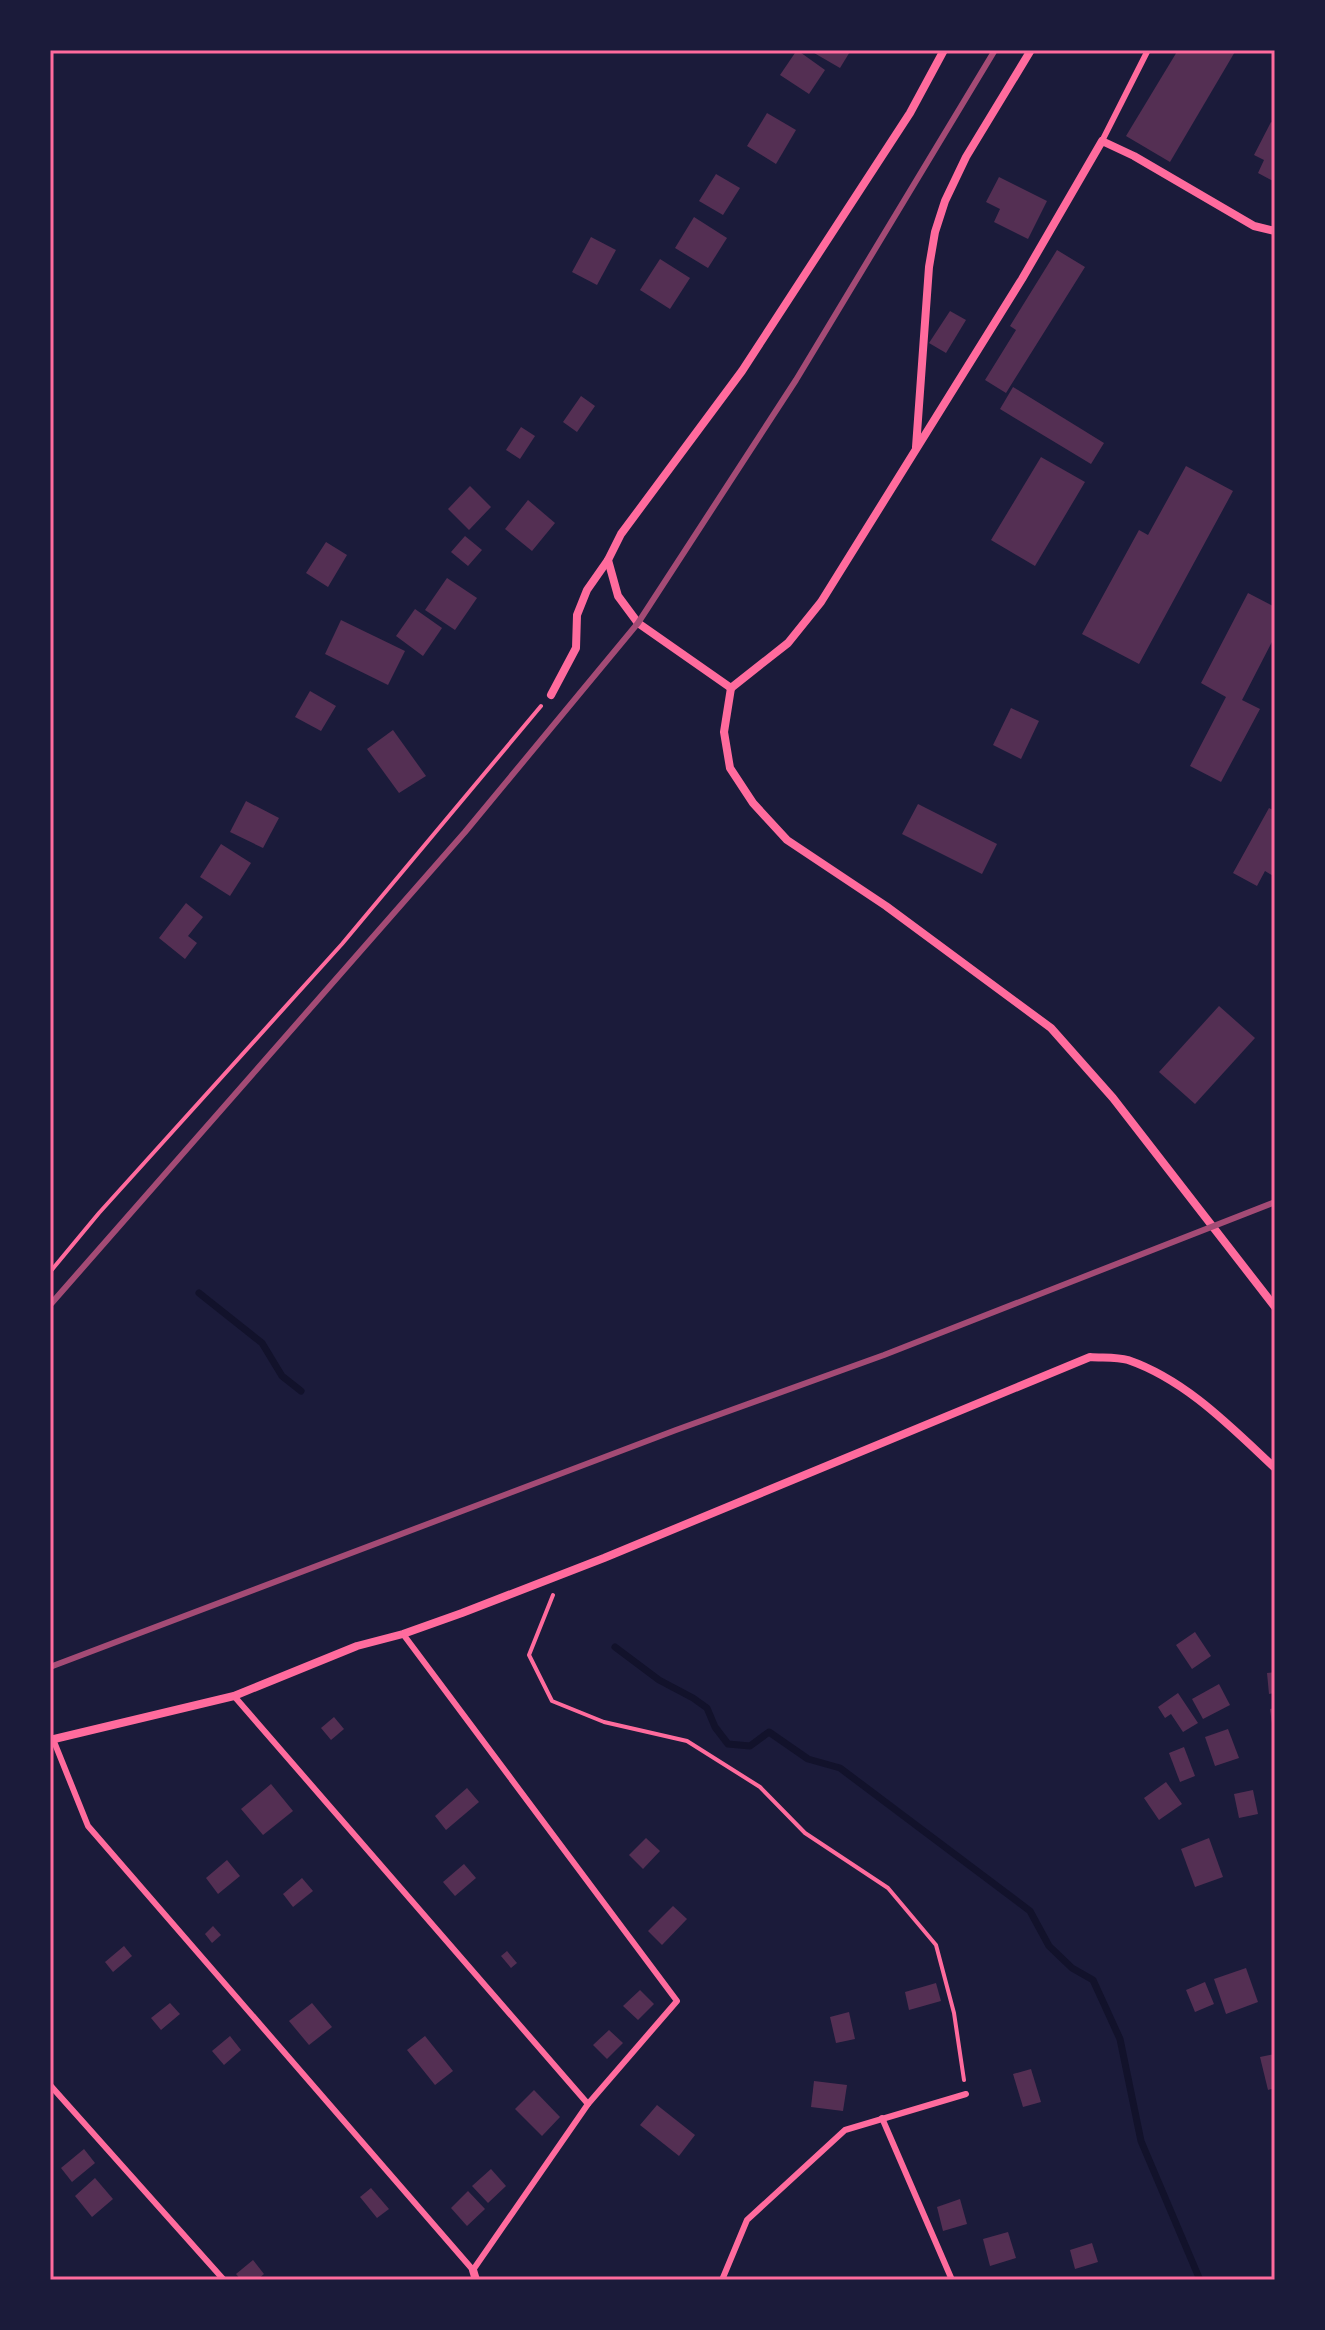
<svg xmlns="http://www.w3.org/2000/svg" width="1325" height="2330" font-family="'Source Serif 4',serif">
  <rect width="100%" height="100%" fill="#1b1b3a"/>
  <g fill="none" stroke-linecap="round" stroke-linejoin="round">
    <g stroke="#12122b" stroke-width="7">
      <path d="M 199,1293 L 262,1343 L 282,1376 L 301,1391"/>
      <path d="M 615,1647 L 659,1680 L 693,1698 L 707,1708 L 715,1727 L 728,1744 L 750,1746 L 769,1732 L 808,1759 L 840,1768 L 1030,1911 L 1049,1946 L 1072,1968 L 1093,1980 L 1120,2039 L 1141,2141 L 1200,2280"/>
    </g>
  </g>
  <g fill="#542f53">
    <path d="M 797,50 L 825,70 L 809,94 L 780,75 Z"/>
    <path d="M 809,50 L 851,50 L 840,68 Z"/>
    <path d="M 1178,50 L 1236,50 L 1170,162 L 1126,136 Z"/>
    <path d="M 767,113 L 796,130 L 776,164 L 747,146 Z"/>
    <path d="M 1271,122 L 1275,124 L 1275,182 L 1258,173 L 1264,160 L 1254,155 Z"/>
    <path d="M 716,174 L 740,188 L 723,215 L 699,201 Z"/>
    <path d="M 999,177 L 1047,201 L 1028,239 L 994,222 L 1000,209 L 986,202 Z"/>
    <path d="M 694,217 L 727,238 L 708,268 L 675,248 Z"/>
    <path d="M 591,237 L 616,250 L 597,285 L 572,272 Z"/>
    <path d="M 1057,250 L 1085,267 L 1006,393 L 985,380 L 1016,330 L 1010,326 Z"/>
    <path d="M 660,259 L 690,278 L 670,309 L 640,290 Z"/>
    <path d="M 950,311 L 966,320 L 946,353 L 929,343 Z"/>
    <path d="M 1013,387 L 1104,443 L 1091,464 L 1000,409 Z"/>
    <path d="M 581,396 L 595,406 L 577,432 L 563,422 Z"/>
    <path d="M 521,427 L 535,436 L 520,459 L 506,450 Z"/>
    <path d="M 1041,457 L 1085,482 L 1035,566 L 991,540 Z"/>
    <path d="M 1186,466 L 1233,491 L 1139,664 L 1082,634 L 1139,530 L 1148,535 Z"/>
    <path d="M 470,486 L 491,507 L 469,530 L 448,509 Z"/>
    <path d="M 528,500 L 555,523 L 532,551 L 505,529 Z"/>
    <path d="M 465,536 L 482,550 L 468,566 L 451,552 Z"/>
    <path d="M 326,542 L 347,555 L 328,587 L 306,573 Z"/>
    <path d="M 447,578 L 477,598 L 455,630 L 425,610 Z"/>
    <path d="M 1248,593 L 1275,607 L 1275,636 L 1242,700 L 1260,709 L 1221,782 L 1190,766 L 1226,697 L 1201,683 Z"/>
    <path d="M 415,609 L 442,628 L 423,656 L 396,636 Z"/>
    <path d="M 341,620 L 405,651 L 388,685 L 325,654 Z"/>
    <path d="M 310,691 L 336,706 L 321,731 L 295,717 Z"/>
    <path d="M 1011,708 L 1039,721 L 1021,759 L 993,745 Z"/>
    <path d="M 393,730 L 426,776 L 399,793 L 367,749 Z"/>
    <path d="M 246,801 L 279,818 L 263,848 L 230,832 Z"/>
    <path d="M 918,804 L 997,844 L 982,874 L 902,834 Z"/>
    <path d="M 1269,808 L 1275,811 L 1275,877 L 1265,871 L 1257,886 L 1233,873 Z"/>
    <path d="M 221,844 L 251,863 L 230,896 L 200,877 Z"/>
    <path d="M 186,903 L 203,917 L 188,936 L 197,943 L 185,959 L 159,938 Z"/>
    <path d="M 1219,1006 L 1255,1038 L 1195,1104 L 1159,1072 Z"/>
    <path d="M 1195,1632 L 1211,1656 L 1192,1669 L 1176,1645 Z"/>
    <path d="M 1275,1672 L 1275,1693 L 1269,1694 L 1267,1673 Z"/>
    <path d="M 1219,1684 L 1230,1705 L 1203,1719 L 1192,1699 Z"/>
    <path d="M 1178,1693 L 1198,1723 L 1183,1732 L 1171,1714 L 1165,1718 L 1158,1707 Z"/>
    <path d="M 1275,1708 L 1275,1724 L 1272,1724 L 1270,1709 Z"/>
    <path d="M 334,1717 L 344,1729 L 331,1740 L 321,1728 Z"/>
    <path d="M 1228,1729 L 1239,1758 L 1215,1766 L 1205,1737 Z"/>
    <path d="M 1184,1747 L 1195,1776 L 1180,1782 L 1169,1753 Z"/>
    <path d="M 1166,1782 L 1182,1804 L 1159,1820 L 1144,1798 Z"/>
    <path d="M 271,1784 L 293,1811 L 263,1835 L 241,1809 Z"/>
    <path d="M 467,1788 L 479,1802 L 446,1830 L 435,1816 Z"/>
    <path d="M 1253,1790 L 1258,1814 L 1239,1818 L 1234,1794 Z"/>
    <path d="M 646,1838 L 660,1851 L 643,1869 L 629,1855 Z"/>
    <path d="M 1209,1838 L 1223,1877 L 1195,1887 L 1181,1849 Z"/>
    <path d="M 227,1860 L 240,1876 L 218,1894 L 206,1878 Z"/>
    <path d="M 464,1864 L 476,1878 L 455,1896 L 443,1882 Z"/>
    <path d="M 302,1878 L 313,1891 L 293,1907 L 283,1894 Z"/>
    <path d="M 673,1906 L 687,1919 L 662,1945 L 648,1931 Z"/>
    <path d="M 213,1926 L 221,1935 L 212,1943 L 205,1934 Z"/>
    <path d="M 124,1946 L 132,1956 L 113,1972 L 105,1962 Z"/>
    <path d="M 507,1951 L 517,1963 L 511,1968 L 501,1956 Z"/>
    <path d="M 1246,1968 L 1258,2002 L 1226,2014 L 1214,1979 Z"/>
    <path d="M 1205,1982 L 1214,2004 L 1195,2012 L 1186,1990 Z"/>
    <path d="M 936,1983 L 941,2001 L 909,2010 L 905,1992 Z"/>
    <path d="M 640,1990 L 654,2004 L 638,2020 L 623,2006 Z"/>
    <path d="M 170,2003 L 180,2014 L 161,2030 L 151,2018 Z"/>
    <path d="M 312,2003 L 332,2027 L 309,2045 L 289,2021 Z"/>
    <path d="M 849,2012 L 855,2039 L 836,2043 L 830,2017 Z"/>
    <path d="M 609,2030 L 623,2043 L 607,2059 L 593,2045 Z"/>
    <path d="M 230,2036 L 241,2050 L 224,2065 L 212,2051 Z"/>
    <path d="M 425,2036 L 453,2071 L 435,2085 L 407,2050 Z"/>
    <path d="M 1275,2054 L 1275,2088 L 1268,2090 L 1260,2057 Z"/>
    <path d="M 1031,2069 L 1041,2102 L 1023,2107 L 1013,2074 Z"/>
    <path d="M 814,2081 L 847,2085 L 843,2111 L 811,2107 Z"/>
    <path d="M 534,2090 L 560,2117 L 542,2136 L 515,2109 Z"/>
    <path d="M 657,2105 L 695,2135 L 679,2156 L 640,2125 Z"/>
    <path d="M 84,2149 L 95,2163 L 72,2182 L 61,2168 Z"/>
    <path d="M 491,2169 L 506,2186 L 488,2203 L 472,2186 Z"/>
    <path d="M 95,2178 L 113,2199 L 92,2217 L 75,2196 Z"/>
    <path d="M 371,2188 L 389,2209 L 377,2218 L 360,2197 Z"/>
    <path d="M 468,2191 L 485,2209 L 467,2226 L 451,2208 Z"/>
    <path d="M 960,2199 L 967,2224 L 943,2231 L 937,2207 Z"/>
    <path d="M 1008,2232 L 1016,2258 L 990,2266 L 983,2239 Z"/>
    <path d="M 1092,2243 L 1098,2262 L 1075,2269 L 1070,2250 Z"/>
    <path d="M 253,2260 L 264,2274 L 257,2280 L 241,2280 L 236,2274 Z"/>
  </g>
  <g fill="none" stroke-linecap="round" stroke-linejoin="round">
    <g stroke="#ff6b9d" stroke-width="4">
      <path d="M 50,1272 L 99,1213 L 342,944 L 541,706"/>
      <path d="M 553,1595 L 529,1655 L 552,1701 L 604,1722 L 687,1741 L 760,1787 L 805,1833 L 888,1888 L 936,1945 L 954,2013 L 964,2080"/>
    </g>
    <g stroke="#ff6b9d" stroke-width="6">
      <path d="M 1102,141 L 1148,50"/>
      <path d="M 234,1696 L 588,2104"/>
      <path d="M 53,1739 L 88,1826 L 473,2270 L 588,2104 L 677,2001 L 403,1634"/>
      <path d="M 50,2085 L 224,2280"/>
      <path d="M 882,2118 L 952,2280"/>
      <path d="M 722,2280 L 747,2220 L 845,2130 L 966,2094"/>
    </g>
    <g stroke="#ff6b9d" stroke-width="8">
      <path d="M 916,447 L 929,267 L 935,232 L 945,201 L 966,157 L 1031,50"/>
      <path d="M 731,688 L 788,643 L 821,602 L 1022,279 L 1102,141 L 1134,156 L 1254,226 L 1275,231"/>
      <path d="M 731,688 L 724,732 L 730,768 L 753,803 L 787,840 L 886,906 L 1051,1028 L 1113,1098 L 1275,1307"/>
      <path d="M 731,688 L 638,623 L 618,596 L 608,560 L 621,534 L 742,371 L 910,113 L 944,50"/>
      <path d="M 551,695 L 576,648 L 577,615 L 587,590 L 608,560"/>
      <path d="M 50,1740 L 234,1696 L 357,1646 L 403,1634 L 462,1613 L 604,1558 L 1090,1357 C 1102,1358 1117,1357 1128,1360 C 1186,1380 1231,1427 1275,1468"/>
      <path d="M 473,2270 L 476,2280"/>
    </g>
    <g stroke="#a44b75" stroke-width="6">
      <path d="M 50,1305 L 465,832 L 638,623 L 796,380 L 995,50"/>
      <path d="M 50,1667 L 676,1430 L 884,1355 L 1275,1202"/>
    </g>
  </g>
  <rect width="1325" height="2330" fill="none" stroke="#1b1b3a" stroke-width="104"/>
  <rect x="52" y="52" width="1221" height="2226" fill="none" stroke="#ff6b9d" stroke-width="3"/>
</svg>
